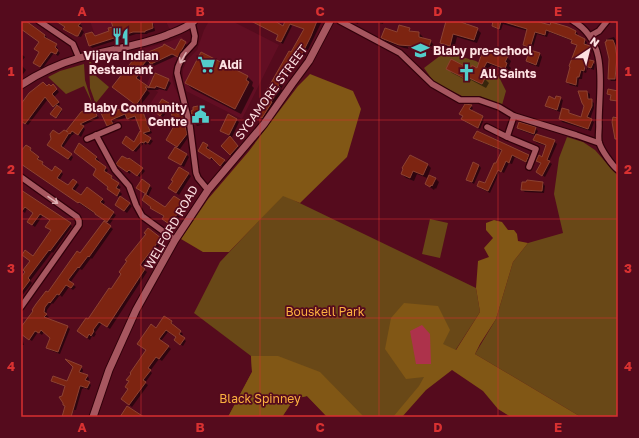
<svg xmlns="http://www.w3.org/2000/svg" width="639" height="438" font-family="'Golos Text',sans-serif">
  <rect width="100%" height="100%" fill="#550b1d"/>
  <g fill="#620e23">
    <path d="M 90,21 L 152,21 L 155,28 L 146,33 L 125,34 L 98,44 Z"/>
    <path d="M 166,21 L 187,21 L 171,29 L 169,28 Z"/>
    <path d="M 209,21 L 232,21 L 279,45 L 242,119 L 186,91 L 183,82 L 183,69 L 188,59 L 197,50 L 204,30 Z"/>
    <path d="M 181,37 L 188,42 L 175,63 L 172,77 L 174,86 L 183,104 L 167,109 L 160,120 L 146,110 L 158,92 L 147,84 L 154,67 L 134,51 L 168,42 Z"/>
  </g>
  <g fill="#694817">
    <path d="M 445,52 L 476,61 L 498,75 L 506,91 L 502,105 L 479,96 L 462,96 L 434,82 L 424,68 Z"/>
    <path d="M 89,62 L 91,62 L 96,76 L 109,87 L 96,103 L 95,102 L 90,88 Z"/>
    <path d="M 84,64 L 85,80 L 92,103 L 84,86 L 66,94 L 48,77 L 60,71 Z"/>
    <path d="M 567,137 L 583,142 L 595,150 L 618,176 L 618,417 L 581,417 L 475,354 L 496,319 L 513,262 L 528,243 L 563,233 L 554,194 L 559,158 Z"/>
    <path d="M 283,195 L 476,288 L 480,312 L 453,354 L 400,417 L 328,417 L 307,396 L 294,399 L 282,417 L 228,417 L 252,372 L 251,356 L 194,313 L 220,262 Z"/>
    <path d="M 430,219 L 448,223 L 440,258 L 422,254 Z"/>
  </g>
  <g fill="#815715">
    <path d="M 310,74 L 353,91 L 361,109 L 347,157 L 300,203 L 283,196 L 229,252 L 203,252 L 181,239 L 208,199 L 249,151 L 298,86 Z"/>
    <path d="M 494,220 L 502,222 L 508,230 L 514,230 L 517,234 L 518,241 L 528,243 L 513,262 L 496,319 L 480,344 L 475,354 L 581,417 L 511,417 L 498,409 L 483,391 L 452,370 L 426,390 L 402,417 L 393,417 L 419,386 L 424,377 L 406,379 L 385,349 L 391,318 L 404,303 L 438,306 L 450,330 L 443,344 L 456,350 L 480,312 L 476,288 L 478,261 L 489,257 L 484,248 L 493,238 L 486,230 L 486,223 Z"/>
    <path d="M 251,356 L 278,356 L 320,372 L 364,417 L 327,417 L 307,396 L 294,399 L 282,417 L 228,417 L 252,372 Z"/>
  </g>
  <path fill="#ad324b" d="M 422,325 L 430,334 L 431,364 L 416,364 L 410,331 Z"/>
  <g fill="#0007">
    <path d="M 21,21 L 23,21 L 45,35 L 47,38 L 46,39 L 58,48 L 57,50 L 60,53 L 58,56 L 54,53 L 42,69 L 34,63 L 40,53 L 35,49 L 40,42 L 21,29 Z"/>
    <path d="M 57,21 L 76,21 L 82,26 L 81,29 L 84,32 L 81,37 L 73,35 L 65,29 L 66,27 Z"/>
    <path d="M 112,21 L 150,21 L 154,25 L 155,31 L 148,33 L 147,34 L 136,34 L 92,48 L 90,45 L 96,37 L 110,32 L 114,27 Z"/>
    <path d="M 252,21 L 272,21 L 284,27 L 290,24 L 292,26 L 283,44 L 277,40 L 279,36 Z"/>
    <path d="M 302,21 L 322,21 L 305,56 L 301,54 L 281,89 L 283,91 L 265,120 L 255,113 L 304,30 L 300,27 Z"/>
    <path d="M 351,21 L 359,21 L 358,24 Z"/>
    <path d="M 372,21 L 384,21 L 383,24 Z"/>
    <path d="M 447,21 L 468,21 L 467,24 L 477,29 L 481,33 L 477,43 L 457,37 L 454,49 L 445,47 L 441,43 Z"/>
    <path d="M 495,21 L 532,21 L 575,31 L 578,34 L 577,36 L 587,42 L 586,46 L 592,50 L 589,61 L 595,64 L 594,70 L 588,68 L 586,73 L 583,72 L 582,79 L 579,79 L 578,87 L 570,85 L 567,82 L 578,46 L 573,43 L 573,41 L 549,32 L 547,37 L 537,34 L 532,51 L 540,54 L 542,57 L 539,67 L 530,64 L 527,61 L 532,49 L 524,45 L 528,31 L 503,24 L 501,30 L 495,28 L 493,26 Z"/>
    <path d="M 409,29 L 412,32 L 419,33 L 423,37 L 423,39 L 430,41 L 434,45 L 433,50 L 428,49 L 427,56 L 423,55 L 414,50 L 404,48 L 386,42 L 383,38 Z"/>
    <path d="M 614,37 L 616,40 L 618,45 L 617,81 L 611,81 L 609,78 L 610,58 L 607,39 Z"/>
    <path d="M 181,40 L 188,46 L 181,59 L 176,56 L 154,66 L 150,62 L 139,76 L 141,78 L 138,81 L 149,89 L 156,74 L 168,80 L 171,83 L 167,91 L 159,89 L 158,90 L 147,90 L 150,93 L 139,107 L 116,89 L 146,54 L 175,51 Z"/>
    <path d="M 202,53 L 248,77 L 253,82 L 252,86 L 254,88 L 241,114 L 192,89 L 186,83 Z"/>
    <path d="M 21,54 L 25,57 L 22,61 L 21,60 Z"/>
    <path d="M 489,54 L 507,57 L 511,61 L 509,66 L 511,68 L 509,72 L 491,65 L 484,78 L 489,83 L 486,88 L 471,80 L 470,82 L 452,73 L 448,69 L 471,70 L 477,69 Z"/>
    <path d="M 21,65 L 26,70 L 21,77 Z"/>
    <path d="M 53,85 L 59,92 L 54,97 L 60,104 L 58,107 L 62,111 L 57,118 L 52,114 L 56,108 L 48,99 L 28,125 L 21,121 L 21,106 L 47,88 Z"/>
    <path d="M 587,92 L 590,94 L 590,100 L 594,103 L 594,108 L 590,119 L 594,122 L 591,131 L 562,122 L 560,119 L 569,111 L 571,115 L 581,118 Z"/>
    <path d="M 557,97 L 563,100 L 560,112 L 549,108 L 546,106 L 556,100 Z"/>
    <path d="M 168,104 L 170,107 L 163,117 L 158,114 Z"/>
    <path d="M 113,106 L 119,111 L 142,113 L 145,116 L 152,133 L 145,136 L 153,141 L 150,145 L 147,143 L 146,145 L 144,143 L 136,152 L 125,145 L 134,143 L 143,134 L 137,118 L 130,121 L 127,117 L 113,122 L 114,126 L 110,128 L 107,126 Z"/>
    <path d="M 203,106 L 205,108 L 208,123 L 197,126 L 195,123 Z"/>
    <path d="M 471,106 L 473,108 L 471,111 L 484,119 L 480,129 L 464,121 L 464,117 L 460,114 Z"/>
    <path d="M 93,109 L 99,118 L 82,126 L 85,129 L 81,137 L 75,132 L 73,135 L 72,135 L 62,149 L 73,157 L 71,161 L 51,147 L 64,131 L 70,135 L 67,131 Z"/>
    <path d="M 176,111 L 185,117 L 189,136 L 180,149 L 169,142 L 176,126 Z"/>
    <path d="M 618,113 L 618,144 L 613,122 L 616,118 Z"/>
    <path d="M 236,120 L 239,122 L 232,137 L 221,131 Z"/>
    <path d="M 518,128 L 535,128 L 538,131 L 536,135 L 554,141 L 557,144 L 549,162 L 552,164 L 545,177 L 537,172 L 541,164 L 537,161 L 543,158 L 547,146 L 537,143 L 534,140 L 536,136 L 520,130 Z"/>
    <path d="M 475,138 L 529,156 L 531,158 L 529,164 L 515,157 L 512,164 L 509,163 L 504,173 L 500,171 L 490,193 L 480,188 L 478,186 L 485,185 L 502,151 L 477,140 Z"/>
    <path d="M 232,140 L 240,149 L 233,157 L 222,146 Z"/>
    <path d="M 207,146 L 209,148 L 208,151 L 227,163 L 223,167 L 214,158 L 212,160 L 199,151 Z"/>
    <path d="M 30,149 L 33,152 L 32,153 L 40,160 L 40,161 L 44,166 L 52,172 L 61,172 L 63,174 L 59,181 L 68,187 L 73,180 L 77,183 L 79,185 L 74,192 L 81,197 L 102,199 L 105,202 L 103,205 L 116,215 L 110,224 L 21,164 L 21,153 Z"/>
    <path d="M 77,154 L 96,157 L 99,160 L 98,162 L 108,170 L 106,173 L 111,177 L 114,180 L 113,181 L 121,187 L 118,190 L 122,194 L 120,197 L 132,206 L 127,213 L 119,207 L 120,198 L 108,189 L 109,187 L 97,169 Z"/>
    <path d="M 187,155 L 189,157 L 184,167 L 172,160 Z"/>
    <path d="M 427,164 L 431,168 L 427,178 L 417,174 L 414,181 L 406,178 L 402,174 Z"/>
    <path d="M 479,165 L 481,168 L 474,184 L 467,179 Z"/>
    <path d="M 120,167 L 143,169 L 145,171 L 140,177 L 131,171 L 130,174 Z"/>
    <path d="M 180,168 L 191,176 L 179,195 L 172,190 Z"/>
    <path d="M 436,179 L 439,182 L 436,189 L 435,188 L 434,190 L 426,184 Z"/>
    <path d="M 543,183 L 545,186 L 544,193 L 525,192 L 522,190 Z"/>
    <path d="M 149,186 L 152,188 L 148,197 L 165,209 L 184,204 L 187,206 L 178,219 L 176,218 L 172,225 L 166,221 L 164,217 L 154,210 L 152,207 L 143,200 L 147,194 L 140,190 Z"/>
    <path d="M 21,190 L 72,226 L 53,253 L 52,252 L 30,281 L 32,283 L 21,297 L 21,278 L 26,272 L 33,257 L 52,231 L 49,229 L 51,220 L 43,215 L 35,227 L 31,224 L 34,214 L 27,209 L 25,213 L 21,210 Z"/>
    <path d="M 110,227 L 113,229 L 92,259 L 91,258 L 82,270 L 80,269 L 70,283 L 76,287 L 73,290 L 69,287 L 62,297 L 60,295 L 53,304 L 52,303 L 47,310 L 46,315 L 49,317 L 47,319 L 67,327 L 70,329 L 60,354 L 50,350 L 48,347 L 51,338 L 44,332 L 42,335 L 38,332 L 32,341 L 21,334 L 21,328 L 46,292 L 48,293 L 80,255 Z"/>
    <path d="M 149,230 L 163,241 L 142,268 L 147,272 L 110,329 L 102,323 L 95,333 L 96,334 L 94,337 L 92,336 L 90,340 L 78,331 L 89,321 L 111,291 L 147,234 Z"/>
    <path d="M 171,322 L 173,324 L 172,325 L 183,334 L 181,337 L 186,341 L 183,346 L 177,342 L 177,337 L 168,332 L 161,341 L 171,349 L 162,361 L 159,359 L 150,371 L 152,373 L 145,383 L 148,385 L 132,407 L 124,401 L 129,389 L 130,382 L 128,380 L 147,350 L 156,329 Z"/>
    <path d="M 21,335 L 24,345 L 21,345 Z"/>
    <path d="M 81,367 L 83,370 L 82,374 L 89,378 L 88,382 L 91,385 L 89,390 L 84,388 L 82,389 L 76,410 L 74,410 L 71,417 L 63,417 L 66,407 L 64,405 L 63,396 L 66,387 L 55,383 L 52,381 L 68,382 Z"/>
  </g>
  <g fill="#7d2411" stroke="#8c4232">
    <path d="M 21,21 L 26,21 L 45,35 L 44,37 L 57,44 L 55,47 L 58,50 L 56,54 L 51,52 L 40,67 L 33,63 L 39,52 L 34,49 L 39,42 L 21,29 Z"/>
    <path d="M 56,21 L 82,21 L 78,26 L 82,28 L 78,36 L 76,36 L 63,29 L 65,27 Z"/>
    <path d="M 111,21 L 152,21 L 153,28 L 145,31 L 145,32 L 133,32 L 89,46 L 85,34 L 92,32 L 95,36 L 109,31 L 108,28 L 113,27 Z"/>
    <path d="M 251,21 L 275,21 L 283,26 L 285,21 L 317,21 L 311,36 L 302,54 L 298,52 L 278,86 L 280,87 L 271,102 L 272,102 L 262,118 L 254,113 L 289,51 L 291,52 L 304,29 L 290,24 L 281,42 L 276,40 L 278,35 Z"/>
    <path d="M 446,21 L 458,21 L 478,28 L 474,40 L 453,34 L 450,46 L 440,43 Z"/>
    <path d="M 493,21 L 501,21 L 499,29 L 492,26 Z"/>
    <path d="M 504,21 L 536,21 L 550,25 L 551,22 L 568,27 L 576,31 L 575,34 L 585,39 L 584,44 L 590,46 L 586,59 L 594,61 L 591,68 L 585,66 L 584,71 L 581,70 L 579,77 L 577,77 L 576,85 L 566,82 L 570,67 L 569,66 L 577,45 L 571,43 L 572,40 L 546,30 L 545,35 L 535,32 L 530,48 L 523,45 L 527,29 L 504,22 Z"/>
    <path d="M 399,25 L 410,28 L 409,31 L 419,32 L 419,37 L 431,40 L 429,47 L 425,46 L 423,52 L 417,51 L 418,49 L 411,48 L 412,46 L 399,45 L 381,38 L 385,28 L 397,32 Z"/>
    <path d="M 181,39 L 186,42 L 178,57 L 172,54 L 151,64 L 147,60 L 137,72 L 139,74 L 136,78 L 149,87 L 155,73 L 169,79 L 165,89 L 156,86 L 155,88 L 145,87 L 147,89 L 136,105 L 112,87 L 140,51 L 144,50 L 146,53 L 163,46 L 164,44 L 175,50 Z"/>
    <path d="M 606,40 L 613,40 L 615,45 L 617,57 L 615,79 L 608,79 L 609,59 L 605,42 L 607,41 Z"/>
    <path d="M 490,49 L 508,56 L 505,62 L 507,63 L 505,69 L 487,62 L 480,75 L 485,78 L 482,84 L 467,77 L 466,79 L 446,69 L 451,59 L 470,69 L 472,65 L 477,68 L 483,50 L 489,52 Z"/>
    <path d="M 530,50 L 540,53 L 536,65 L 526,61 Z"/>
    <path d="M 201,52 L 248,76 L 246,80 L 249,82 L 235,109 L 185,83 Z"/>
    <path d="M 43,82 L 47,86 L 49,84 L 51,86 L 53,84 L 57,89 L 52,94 L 59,102 L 53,107 L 45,97 L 25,124 L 21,121 L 21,104 L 29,93 Z"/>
    <path d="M 608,89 L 618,91 L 618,101 L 610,100 L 611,95 L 607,94 Z"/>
    <path d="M 578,91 L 587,91 L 588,99 L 592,99 L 592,106 L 587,117 L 592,119 L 588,129 L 559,119 L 562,108 L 569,110 L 569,113 L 581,117 L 584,106 L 582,103 Z"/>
    <path d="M 549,96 L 555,99 L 556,96 L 561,97 L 557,110 L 545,106 Z"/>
    <path d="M 162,99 L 169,103 L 160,116 L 154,111 Z"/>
    <path d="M 132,104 L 143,112 L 150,131 L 143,133 L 151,138 L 148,143 L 145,141 L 144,143 L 141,142 L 133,151 L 122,143 L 126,136 L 134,142 L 140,131 L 141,132 L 135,116 L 127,119 L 125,114 L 111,120 L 113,124 L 107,126 L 100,111 L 113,105 L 114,108 L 117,107 L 118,110 Z"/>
    <path d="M 465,104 L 472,105 L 469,109 L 483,116 L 478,128 L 461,119 L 463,116 L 459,114 Z"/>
    <path d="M 57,105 L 62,109 L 56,118 L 50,114 Z"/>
    <path d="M 203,105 L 207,121 L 194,124 L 191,111 L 193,110 L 193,107 Z"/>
    <path d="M 89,108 L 90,109 L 94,108 L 97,116 L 80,124 L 84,126 L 78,135 L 72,131 L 70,134 L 69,133 L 61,146 L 72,154 L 68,159 L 47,145 L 51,139 L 50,134 L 53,130 L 59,134 L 64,130 L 68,132 L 66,131 L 81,112 Z"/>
    <path d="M 176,110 L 177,114 L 182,113 L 187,134 L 177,147 L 166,140 L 174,126 L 171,111 Z"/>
    <path d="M 228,114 L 237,119 L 229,135 L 220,131 Z"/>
    <path d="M 613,117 L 618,118 L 618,139 L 615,139 L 612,122 Z"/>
    <path d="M 519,122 L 536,127 L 534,134 L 517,128 Z"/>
    <path d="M 477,131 L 529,155 L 526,162 L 512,155 L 509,163 L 506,161 L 501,172 L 498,170 L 488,191 L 477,186 L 479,181 L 485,183 L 494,163 L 496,163 L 502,150 L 473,138 Z"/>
    <path d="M 536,134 L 555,140 L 547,160 L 550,161 L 542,176 L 536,172 L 541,163 L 536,161 L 539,155 L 542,157 L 546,145 L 533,140 Z"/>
    <path d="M 230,136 L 238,146 L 230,155 L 221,146 Z"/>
    <path d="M 203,142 L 208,145 L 206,148 L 225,160 L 220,166 L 211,157 L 210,159 L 198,151 Z"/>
    <path d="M 79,143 L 97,157 L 95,159 L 106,167 L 104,171 L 112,176 L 111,178 L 119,183 L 116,188 L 120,190 L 117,196 L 107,189 L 108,187 L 93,175 L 96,169 L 74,152 Z"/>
    <path d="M 26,145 L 31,148 L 30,150 L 39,157 L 37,159 L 43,162 L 42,164 L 52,171 L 55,166 L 62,171 L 57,178 L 68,185 L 73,179 L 77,182 L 72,189 L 81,195 L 87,187 L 103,199 L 100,202 L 114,212 L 107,222 L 95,214 L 95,213 L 79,202 L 78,203 L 21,164 L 21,151 Z"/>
    <path d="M 175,147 L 187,154 L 181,165 L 168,158 Z"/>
    <path d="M 410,155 L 428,164 L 423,175 L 413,171 L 410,178 L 401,174 L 403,169 L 402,168 Z"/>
    <path d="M 122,156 L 128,159 L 129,158 L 143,168 L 137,176 L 129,170 L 127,172 L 117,165 L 116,164 Z"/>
    <path d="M 473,162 L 479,165 L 472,182 L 466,180 Z"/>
    <path d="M 179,167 L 189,173 L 176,193 L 168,188 L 173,181 L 171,180 Z"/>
    <path d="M 429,175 L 436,178 L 432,186 L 431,185 L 430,187 L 425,184 Z"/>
    <path d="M 142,179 L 150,185 L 146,194 L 136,188 Z"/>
    <path d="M 527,180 L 543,182 L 542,191 L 521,190 L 522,182 L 526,182 Z"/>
    <path d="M 21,190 L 71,223 L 50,251 L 49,250 L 28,278 L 30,280 L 21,292 L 21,277 L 25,272 L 23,270 L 30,261 L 22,255 L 25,250 L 33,256 L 51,230 L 45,227 L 50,220 L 40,214 L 32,225 L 27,222 L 33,213 L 25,207 L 21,212 Z"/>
    <path d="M 145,194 L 165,207 L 174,196 L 185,203 L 175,217 L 174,216 L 169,224 L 162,219 L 164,216 L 150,208 L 151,207 L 142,200 Z"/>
    <path d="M 120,196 L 130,203 L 124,211 L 115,205 Z"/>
    <path d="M 104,221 L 111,226 L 89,257 L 88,256 L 79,268 L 78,267 L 68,280 L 74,284 L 71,288 L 66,285 L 59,295 L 57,294 L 50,303 L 49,302 L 45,307 L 44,312 L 47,314 L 44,317 L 68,326 L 58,352 L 46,348 L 50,338 L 41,330 L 39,333 L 35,331 L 29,340 L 21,334 L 21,327 L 33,311 L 32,310 L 36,304 L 46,291 L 48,292 L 77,251 L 80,253 Z"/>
    <path d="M 148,228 L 161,238 L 140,265 L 145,269 L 107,327 L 99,322 L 93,330 L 94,331 L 91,336 L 89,334 L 87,338 L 77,331 L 86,318 L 88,319 L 109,288 L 111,289 L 121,274 L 119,272 L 127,261 L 125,260 L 146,234 L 144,233 Z"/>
    <path d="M 164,316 L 172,321 L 171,323 L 181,331 L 179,334 L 185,338 L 180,345 L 174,340 L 176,337 L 166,330 L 159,339 L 169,346 L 159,359 L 156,357 L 148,368 L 151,370 L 143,380 L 146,382 L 129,405 L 121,399 L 128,389 L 125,387 L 129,381 L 126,380 L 131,374 L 130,373 L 146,350 L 137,344 L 151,324 L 156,328 Z"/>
    <path d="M 65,359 L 82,366 L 79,372 L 88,375 L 85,380 L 90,382 L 87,388 L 81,386 L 80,386 L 71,417 L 62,417 L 65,406 L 63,405 L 63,403 L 59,397 L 62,396 L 65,386 L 51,381 L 53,376 L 67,381 L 73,367 Z"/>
    <path d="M 127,406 L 144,417 L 120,417 Z"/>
  </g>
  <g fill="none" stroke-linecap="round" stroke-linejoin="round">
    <defs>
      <g id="minor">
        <path d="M 39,21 L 73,44 L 79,58"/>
        <path d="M 340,21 L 400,53 L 432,84 L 460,100 L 479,100 L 499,107 L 514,116 L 576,135 L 599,143"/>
        <path d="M 573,21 C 611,43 598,90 599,126 C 599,131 598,137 599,142 C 601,150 612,165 618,170"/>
        <path d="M 192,23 L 195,36 L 194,43 L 183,55 L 178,67 L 177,73 L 190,126 L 196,173 L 198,178 L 208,190"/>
        <path d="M 590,36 L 599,31 L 607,21"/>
        <path d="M 487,127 L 507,137 L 514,116"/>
        <path d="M 96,135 L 115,170 L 129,186 L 136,205 L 142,216 L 175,240"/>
        <path d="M 507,137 L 536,149 L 529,167"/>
        <path d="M 87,139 L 118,126"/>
        <path d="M 21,177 L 77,217 L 79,221 L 79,225 L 21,307"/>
      </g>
      <g id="tertiary">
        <path d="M 21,85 C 39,73 58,64 79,58 C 108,50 139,46 167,35 C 177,31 187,28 194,21"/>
        <path d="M 93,417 L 109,370 L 136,310 L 175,240 L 208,190 L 264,124 L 292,84 L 309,61 L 330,21"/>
      </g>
    </defs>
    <use href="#minor" stroke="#31000a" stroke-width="8"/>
    <use href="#tertiary" stroke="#31000a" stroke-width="9"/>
    <use href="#minor" stroke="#a75760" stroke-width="5.5"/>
    <use href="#tertiary" stroke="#a75760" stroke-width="7"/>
  </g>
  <defs><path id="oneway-shaft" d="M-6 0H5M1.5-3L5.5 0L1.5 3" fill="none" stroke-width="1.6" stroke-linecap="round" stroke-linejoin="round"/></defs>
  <g stroke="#dfb1b4">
    <use href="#oneway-shaft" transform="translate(183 58) rotate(120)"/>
    <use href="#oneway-shaft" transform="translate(53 200) rotate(35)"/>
  </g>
  <path fill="none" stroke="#d83131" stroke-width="1" stroke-opacity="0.55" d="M 141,21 L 141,417M 260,21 L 260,417M 379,21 L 379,417M 498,21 L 498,417M 21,120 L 618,120M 21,219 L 618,219M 21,318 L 618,318"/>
  <defs>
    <symbol id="restaurant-bare" viewBox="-9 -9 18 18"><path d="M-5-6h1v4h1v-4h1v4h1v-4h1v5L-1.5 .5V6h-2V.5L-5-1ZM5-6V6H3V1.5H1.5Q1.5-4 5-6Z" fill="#53cdcb" stroke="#550b1d" stroke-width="2.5" paint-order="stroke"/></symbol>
    <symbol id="school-bare" viewBox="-9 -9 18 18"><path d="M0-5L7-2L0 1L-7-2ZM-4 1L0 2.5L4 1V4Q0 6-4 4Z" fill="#53cdcb" stroke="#550b1d" stroke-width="2.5" paint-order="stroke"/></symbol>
    <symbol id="supermarket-bare" viewBox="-9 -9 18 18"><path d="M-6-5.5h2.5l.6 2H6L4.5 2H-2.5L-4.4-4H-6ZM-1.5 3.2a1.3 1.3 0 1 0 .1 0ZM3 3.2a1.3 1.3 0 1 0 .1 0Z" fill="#53cdcb" stroke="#550b1d" stroke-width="2.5" paint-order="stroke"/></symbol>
    <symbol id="church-bare" viewBox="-9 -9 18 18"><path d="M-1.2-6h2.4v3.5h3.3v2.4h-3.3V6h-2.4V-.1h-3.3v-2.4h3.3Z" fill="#53cdcb" stroke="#550b1d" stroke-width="2.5" paint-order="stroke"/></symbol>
    <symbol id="civic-bare" viewBox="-9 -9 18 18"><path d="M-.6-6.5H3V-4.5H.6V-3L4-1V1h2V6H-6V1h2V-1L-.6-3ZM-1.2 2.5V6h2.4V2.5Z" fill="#53cdcb" stroke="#550b1d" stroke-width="2.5" paint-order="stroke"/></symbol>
  </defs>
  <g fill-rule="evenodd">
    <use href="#restaurant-bare" x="108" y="24" width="25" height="25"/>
    <use href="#school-bare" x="408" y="38" width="25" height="25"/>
    <use href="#supermarket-bare" x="194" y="52" width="25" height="25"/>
    <use href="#church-bare" x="454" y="60" width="25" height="25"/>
    <use href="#civic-bare" x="188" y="102" width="25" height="25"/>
  </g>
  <g text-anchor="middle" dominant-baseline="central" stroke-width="3.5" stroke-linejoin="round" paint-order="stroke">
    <g font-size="12" font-weight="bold" fill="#fde1e2" stroke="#550b1d" text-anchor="start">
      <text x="433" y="50">Blaby pre-school</text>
      <text x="121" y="55" text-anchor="middle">Vijaya Indian<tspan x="121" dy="14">Restaurant</tspan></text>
      <text x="219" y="64">Aldi</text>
      <text x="480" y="73">All Saints</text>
      <text x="187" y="107" text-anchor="end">Blaby Community<tspan x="187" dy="14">Centre</tspan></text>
    </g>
    <g font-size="12" fill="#fde1e2" stroke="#550b1d">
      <text transform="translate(271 92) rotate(-54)">SYCAMORE STREET</text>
      <text transform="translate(171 227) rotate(-60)">WELFORD ROAD</text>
    </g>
    <g font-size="12" fill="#fcb140" stroke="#550b1d">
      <text x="325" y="311">Bouskell Park</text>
      <text x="260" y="398">Black Spinney</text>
    </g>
  </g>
  <rect width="639" height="438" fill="none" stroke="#550b1d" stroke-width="44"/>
  <g transform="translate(589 50) rotate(35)" stroke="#550b1d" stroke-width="3" paint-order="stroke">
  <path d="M0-3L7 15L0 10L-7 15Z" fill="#fde1e2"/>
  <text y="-6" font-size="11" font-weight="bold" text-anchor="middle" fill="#fde1e2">N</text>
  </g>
  <rect x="22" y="22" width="595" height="394" fill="none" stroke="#d83131" stroke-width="1.5"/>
  <g font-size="13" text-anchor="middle" font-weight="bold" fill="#d83131">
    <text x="82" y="16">A</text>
    <text x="200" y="16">B</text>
    <text x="320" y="16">C</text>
    <text x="438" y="16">D</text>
    <text x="558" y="16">E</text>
    <text x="11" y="76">1</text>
    <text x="628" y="76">1</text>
    <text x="11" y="174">2</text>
    <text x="628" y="174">2</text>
    <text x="11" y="273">3</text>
    <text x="628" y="273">3</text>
    <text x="11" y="371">4</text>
    <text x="628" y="371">4</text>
    <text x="82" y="432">A</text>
    <text x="200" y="432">B</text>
    <text x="320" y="432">C</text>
    <text x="438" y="432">D</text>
    <text x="558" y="432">E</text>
  </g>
</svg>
